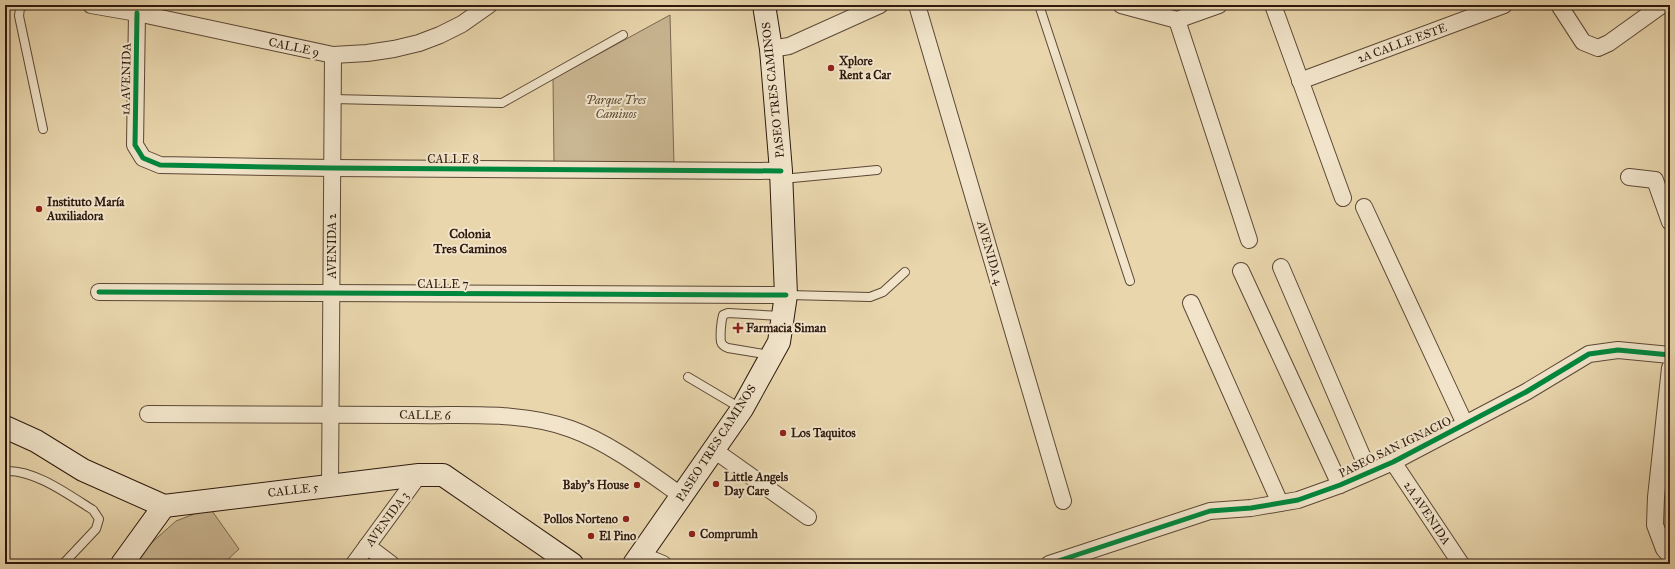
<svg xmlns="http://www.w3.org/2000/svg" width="1675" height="569" font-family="'IM FELL Great Primer',serif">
  <rect width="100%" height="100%" fill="#e9d6ad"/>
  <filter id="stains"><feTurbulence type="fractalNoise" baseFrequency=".005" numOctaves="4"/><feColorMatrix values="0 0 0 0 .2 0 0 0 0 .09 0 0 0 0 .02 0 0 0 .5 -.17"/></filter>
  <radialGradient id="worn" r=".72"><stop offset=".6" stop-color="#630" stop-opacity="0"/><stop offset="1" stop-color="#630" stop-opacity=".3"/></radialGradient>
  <g fill="#c9b692" stroke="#7b6850">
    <path d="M 670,15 L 674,164 L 554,163 L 553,79 Z"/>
    <path d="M 210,508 L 239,549 L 223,564 L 135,564 L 149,545 L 176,521 Z"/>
  </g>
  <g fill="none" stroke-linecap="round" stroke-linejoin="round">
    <defs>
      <g id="lane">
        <path d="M 25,5 L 20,8 L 19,16 L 43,129"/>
        <path d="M 1039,5 L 1130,281"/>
        <path d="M 333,99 L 502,103 L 623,35"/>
        <path d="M 782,179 L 877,170"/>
        <path d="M 788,295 L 870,297 L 883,292 L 905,272"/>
        <path d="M 770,355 L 728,348 C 725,347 722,345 721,342 C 720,335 721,322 723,315 L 728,313 L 782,316"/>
        <path d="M 688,377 L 742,409"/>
        <path d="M 5,471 C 34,469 69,495 93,510 L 99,519 L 96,529 L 63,564"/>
      </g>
      <g id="street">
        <path d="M 91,5 L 137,13 L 333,55 L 367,53 L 394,49 L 419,43 L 440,35 L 462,24 L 489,5"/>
        <path d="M 917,5 L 1063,501"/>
        <path d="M 1121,5 L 1177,20 L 1219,5"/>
        <path d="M 1273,5 L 1343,198"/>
        <path d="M 1559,5 L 1583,42 L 1598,48 L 1609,43 L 1662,5"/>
        <path d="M 137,13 L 135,145 L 143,158 L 160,165 L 332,168 L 781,171"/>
        <path d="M 1177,20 L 1249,240"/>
        <path d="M 771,49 L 789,46 L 880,5"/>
        <path d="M 1300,81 L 1504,5"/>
        <path d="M 1629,177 L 1655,180 L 1670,222"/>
        <path d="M 1364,207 L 1465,424"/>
        <path d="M 1281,267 L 1369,472"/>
        <path d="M 1241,271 L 1340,485"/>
        <path d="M 99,292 L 786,295"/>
        <path d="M 1191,303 L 1280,503"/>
        <path d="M 1670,368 L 1656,497 L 1655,525 L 1664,549 L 1670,556"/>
        <path d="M 148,414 C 237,414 326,414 415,415 C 466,416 522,411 571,429 C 610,443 648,472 682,496"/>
        <path d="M 714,450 L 808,517"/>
        <path d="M 1393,462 L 1461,564"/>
        <path d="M 330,485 L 333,55"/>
        <path d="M 367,546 L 391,564"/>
        <path d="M 641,555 L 663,564"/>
        <path d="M 354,564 L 419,475"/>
        <path d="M 1049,564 L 1210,511 L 1251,508 L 1298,500 L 1340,485 L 1393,462 L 1526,392 L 1589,354 L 1618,350 L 1670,355"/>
      </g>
      <g id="secondary">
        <path d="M 5,427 L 36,441 L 83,470 L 164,506 L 419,475 L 443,475 L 572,564"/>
        <path d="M 122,564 L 164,506"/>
        <path d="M 634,564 L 742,409 L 779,342 L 786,295 L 781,171 L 771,49 L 764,5"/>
      </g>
    </defs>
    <use href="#lane" stroke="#5c4835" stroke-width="10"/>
    <use href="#street" stroke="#5c4835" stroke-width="18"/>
    <use href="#secondary" stroke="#2d190d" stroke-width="24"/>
    <use href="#lane" stroke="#f1e4ca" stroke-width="8"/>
    <use href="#street" stroke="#f1e4ca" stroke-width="16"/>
    <use href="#secondary" stroke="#f1e4ca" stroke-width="22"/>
    <defs>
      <g id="cycleway">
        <path d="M 137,13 L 135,145 L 143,158 L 160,165 L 332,168 L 781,171"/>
        <path d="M 99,292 L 786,295"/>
        <path d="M 1049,564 L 1210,511 L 1251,508 L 1298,500 L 1340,485 L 1393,462 L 1526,392 L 1589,354 L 1618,350 L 1670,355"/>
      </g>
    </defs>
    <use href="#cycleway" stroke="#f1e4ca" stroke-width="8"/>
    <use href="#cycleway" stroke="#00873e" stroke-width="5"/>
  </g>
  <g fill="#8f2418" stroke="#f1e4ca" stroke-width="1.5">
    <circle cx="831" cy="68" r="4"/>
    <circle cx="39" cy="209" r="4"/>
    <path d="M736 322h4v4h4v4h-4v4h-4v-4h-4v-4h4z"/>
    <circle cx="783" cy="433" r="4"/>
    <circle cx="716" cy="484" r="4"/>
    <circle cx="637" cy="485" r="4"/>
    <circle cx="626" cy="519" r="4"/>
    <circle cx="692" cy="534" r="4"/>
    <circle cx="591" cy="536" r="4"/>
  </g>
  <g text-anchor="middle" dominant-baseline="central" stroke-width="4" stroke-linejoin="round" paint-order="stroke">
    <g font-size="12" fill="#2d190d" stroke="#f1e4ca">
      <text transform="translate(1402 43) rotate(-20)">2A CALLE ESTE</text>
      <text transform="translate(294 47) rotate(12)">CALLE 9</text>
      <text transform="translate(126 79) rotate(-89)">1A AVENIDA</text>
      <text transform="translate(773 90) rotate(-96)">PASEO TRES CAMINOS</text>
      <text x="453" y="159">CALLE 8</text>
      <text transform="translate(332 246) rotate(-90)">AVENIDA 2</text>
      <text transform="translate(990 253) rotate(74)">AVENIDA 4</text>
      <text x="443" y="284">CALLE 7</text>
      <text transform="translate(425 415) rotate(1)">CALLE 6</text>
      <text transform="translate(716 443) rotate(-57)">PASEO TRES CAMINOS</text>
      <text transform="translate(1395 447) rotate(-26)">PASEO SAN IGNACIO</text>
      <text transform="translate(293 490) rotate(-7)">CALLE 5</text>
      <text transform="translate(1427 513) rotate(56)">2A AVENIDA</text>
      <text transform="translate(387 519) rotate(-54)">AVENIDA 3</text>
    </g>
    <g font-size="12" font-weight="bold" fill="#2d190d" stroke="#f1e4ca" text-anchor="start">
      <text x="839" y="61">Xplore<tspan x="839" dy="14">Rent a Car</tspan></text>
      <text x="47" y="202">Instituto María<tspan x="47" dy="14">Auxiliadora</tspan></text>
      <text x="746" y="328">Farmacia Siman</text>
      <text x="791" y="433">Los Taquitos</text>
      <text x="724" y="477">Little Angels<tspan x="724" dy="14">Day Care</tspan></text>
      <text x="629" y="485" text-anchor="end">Baby's House</text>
      <text x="618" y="519" text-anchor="end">Pollos Norteno</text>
      <text x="700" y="534">Comprumh</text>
      <text x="599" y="536">El Pino</text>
    </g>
    <g font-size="12" font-style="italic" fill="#5c4835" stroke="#f1e4ca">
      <text x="616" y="100">Parque Tres<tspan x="616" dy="14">Caminos</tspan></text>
    </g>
    <g font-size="13" font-weight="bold" fill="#2d190d" stroke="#f1e4ca">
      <text x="470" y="234">Colonia<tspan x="470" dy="15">Tres Caminos</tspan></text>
    </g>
  </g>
  <rect width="1675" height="569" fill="none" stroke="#e9d6ad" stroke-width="20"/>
  <rect x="6" y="6" width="1663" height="557" fill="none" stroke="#2d190d" stroke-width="2"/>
  <rect x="10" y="10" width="1655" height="549" fill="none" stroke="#2d190d"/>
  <rect width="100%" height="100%" filter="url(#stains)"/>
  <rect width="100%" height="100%" fill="url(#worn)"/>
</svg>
